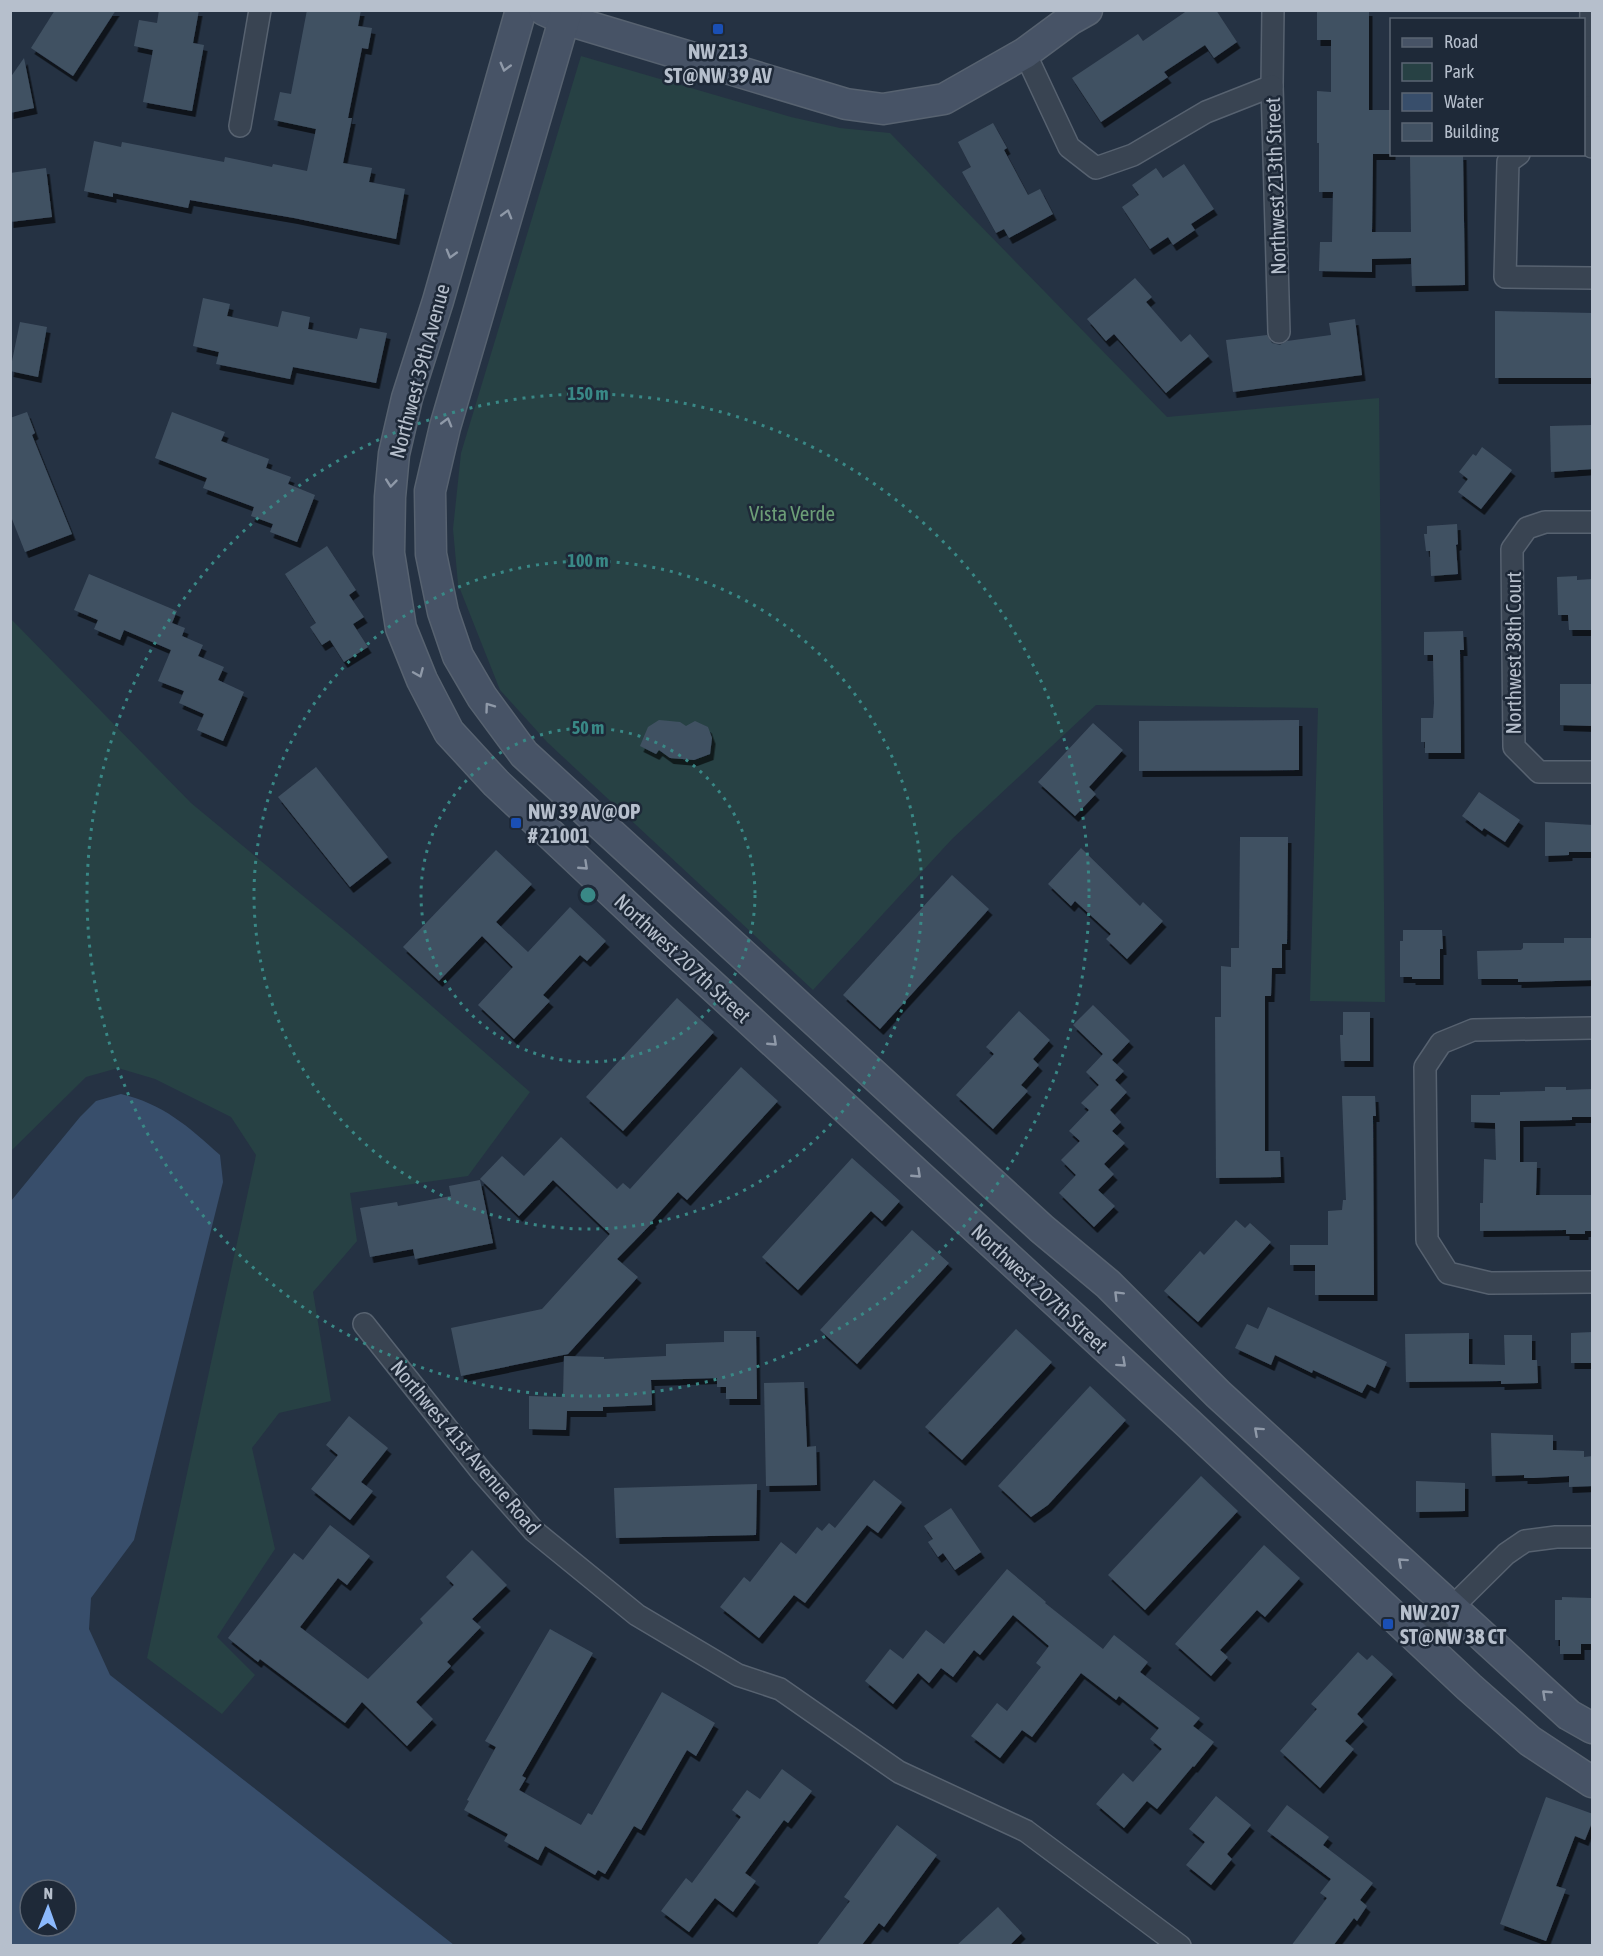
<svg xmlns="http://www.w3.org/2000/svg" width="1603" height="1956" font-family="'Asap Condensed',sans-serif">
  <defs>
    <filter id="shadow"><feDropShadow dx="3.5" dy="6" stdDeviation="0" flood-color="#0009"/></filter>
  </defs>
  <rect width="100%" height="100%" fill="#253243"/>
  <g fill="#274144">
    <path d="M 581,56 L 791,117 L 840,128 L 890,133 L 1167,417 L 1379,398 L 1385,1002 L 1310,1001 L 1318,708 L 1096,705 L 952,839 L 813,990 L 547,742 L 500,690 L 458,584 L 453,529 L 461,453 Z"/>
    <path d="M 11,619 L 191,803 L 354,938 L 530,1092 L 468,1176 L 350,1193 L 357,1241 L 313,1292 L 331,1401 L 279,1413 L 252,1448 L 275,1549 L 217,1637 L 255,1675 L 222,1714 L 147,1658 L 256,1155 L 231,1117 L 155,1079 L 118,1068 L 86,1077 L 11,1151 Z"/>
  </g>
  <path fill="#384e6b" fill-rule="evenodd" d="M 121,1094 C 163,1104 188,1126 220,1155 L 223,1182 L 134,1540 L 91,1598 L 89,1629 L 110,1675 L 454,1945 L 11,1945 L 11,1201 L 80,1117 L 96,1101 ZM 30,1890 L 66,1890 L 66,1926 L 30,1926 Z"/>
  <g fill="#415162" filter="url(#shadow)">
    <path d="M 55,10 L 116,10 L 73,76 L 31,48 Z"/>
    <path d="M 159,10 L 199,10 L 193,43 L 204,45 L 192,111 L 143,102 L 153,50 L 134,46 L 139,20 L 157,23 Z"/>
    <path d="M 307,10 L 361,10 L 358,26 L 372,28 L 368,49 L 362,48 L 348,118 L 352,118 L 343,163 L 372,168 L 369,182 L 405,189 L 396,239 L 294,218 L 190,200 L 188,208 L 113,193 L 113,197 L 84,191 L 94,141 L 121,147 L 122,142 L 224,162 L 225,157 L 272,167 L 273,164 L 307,171 L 316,129 L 274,120 L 280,92 L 291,94 Z"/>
    <path d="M 1188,10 L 1216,10 L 1237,42 L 1214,58 L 1205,45 L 1164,72 L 1168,77 L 1101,122 L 1072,78 L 1138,34 L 1143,41 Z"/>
    <path d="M 1317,10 L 1369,10 L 1369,110 L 1392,110 L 1392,154 L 1373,154 L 1372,232 L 1411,232 L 1410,154 L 1463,154 L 1465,285 L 1412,286 L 1411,258 L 1372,259 L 1372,272 L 1319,271 L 1320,242 L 1332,242 L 1333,192 L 1319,192 L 1319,143 L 1317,143 L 1317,91 L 1331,92 L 1331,40 L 1317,40 Z"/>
    <path d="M 24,58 L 34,108 L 10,113 L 10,78 Z"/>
    <path d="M 993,123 L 1007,148 L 1004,150 L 1028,195 L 1040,189 L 1053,214 L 1009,238 L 1004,229 L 996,233 L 962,172 L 971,167 L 958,142 Z"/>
    <path d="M 1184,164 L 1214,209 L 1191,224 L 1195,230 L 1173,245 L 1168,237 L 1150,249 L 1122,207 L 1139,195 L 1132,185 L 1156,168 L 1163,178 Z"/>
    <path d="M 46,168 L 52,217 L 10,222 L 10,173 Z"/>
    <path d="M 1135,278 L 1152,297 L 1146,302 L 1181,342 L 1190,334 L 1209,356 L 1166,393 L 1114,334 L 1106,341 L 1087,319 Z"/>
    <path d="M 203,298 L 230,304 L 227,316 L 278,327 L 282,311 L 310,317 L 308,329 L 357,339 L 360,328 L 387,333 L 376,383 L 293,367 L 290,379 L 216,364 L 219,352 L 193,346 Z"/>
    <path d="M 1495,311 L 1593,313 L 1593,378 L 1495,378 Z"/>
    <path d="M 1355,319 L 1362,375 L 1233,392 L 1226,340 L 1267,335 L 1272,343 L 1280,345 L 1287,341 L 1331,335 L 1329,323 Z"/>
    <path d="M 20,322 L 47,327 L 38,377 L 10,371 Z"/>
    <path d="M 27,412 L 35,433 L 32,435 L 72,534 L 25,552 L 10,514 L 10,418 Z"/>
    <path d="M 172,412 L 225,432 L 221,441 L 269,459 L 266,468 L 291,477 L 288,484 L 315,495 L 297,542 L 270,532 L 273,524 L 251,516 L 254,507 L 203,488 L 207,478 L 155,458 Z"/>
    <path d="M 1593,425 L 1593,469 L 1551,472 L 1550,426 Z"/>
    <path d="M 1482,447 L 1512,470 L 1481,509 L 1458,492 L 1468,479 L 1459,472 L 1473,454 L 1476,456 Z"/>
    <path d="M 1457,524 L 1458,544 L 1456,545 L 1458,574 L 1431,576 L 1430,551 L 1426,551 L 1424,534 L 1427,534 L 1427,526 Z"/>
    <path d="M 327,546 L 356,590 L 349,595 L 364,617 L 353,624 L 368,647 L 344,662 L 330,640 L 322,645 L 310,627 L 316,623 L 285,574 Z"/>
    <path d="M 89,574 L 177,611 L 172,623 L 185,628 L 182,636 L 203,645 L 198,656 L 224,667 L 218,680 L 244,692 L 223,741 L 197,730 L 204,714 L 179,703 L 184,691 L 158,681 L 171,650 L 124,630 L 120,640 L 94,629 L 98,620 L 74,610 Z"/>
    <path d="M 1577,576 L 1577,580 L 1593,579 L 1593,630 L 1569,630 L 1568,615 L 1558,615 L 1557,577 Z"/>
    <path d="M 1463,631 L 1464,650 L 1460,650 L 1461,753 L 1425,753 L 1425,742 L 1421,742 L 1421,718 L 1433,718 L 1434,703 L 1433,655 L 1424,655 L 1424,632 Z"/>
    <path d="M 1560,684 L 1593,684 L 1593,726 L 1560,725 Z"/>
    <path d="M 659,720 L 680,722 L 686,726 L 695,721 L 708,727 L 712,738 L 710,754 L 694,760 L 670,758 L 659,750 L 656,754 L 640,746 L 648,727 Z"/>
    <path d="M 1299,720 L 1299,770 L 1139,771 L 1139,721 Z"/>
    <path d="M 1093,723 L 1123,750 L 1089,787 L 1096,794 L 1075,816 L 1038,782 Z"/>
    <path d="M 316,767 L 388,857 L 350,887 L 278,797 Z"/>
    <path d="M 1479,792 L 1520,820 L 1505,842 L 1484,828 L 1482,831 L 1462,816 Z"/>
    <path d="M 1545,822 L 1593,825 L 1593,852 L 1569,852 L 1569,855 L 1545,856 Z"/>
    <path d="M 1240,837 L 1288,837 L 1287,944 L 1282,944 L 1282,968 L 1272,968 L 1271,996 L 1265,996 L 1265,1151 L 1280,1151 L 1281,1177 L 1216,1178 L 1215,1017 L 1221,1017 L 1221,966 L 1231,967 L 1231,948 L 1239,948 Z"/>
    <path d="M 1081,848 L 1140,906 L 1143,902 L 1163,921 L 1127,959 L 1106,939 L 1111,934 L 1075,901 L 1071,906 L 1048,884 Z"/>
    <path d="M 496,850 L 532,884 L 496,922 L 528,952 L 570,907 L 606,941 L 587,961 L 580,955 L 543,995 L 550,1001 L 514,1039 L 478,1005 L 513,967 L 482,936 L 439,981 L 403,947 Z"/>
    <path d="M 952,875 L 989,909 L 880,1029 L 843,995 Z"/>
    <path d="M 1403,930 L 1442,930 L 1443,949 L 1440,949 L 1440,979 L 1412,979 L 1412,977 L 1400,977 L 1400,941 L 1403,941 Z"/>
    <path d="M 1564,938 L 1593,938 L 1593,980 L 1518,982 L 1518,979 L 1478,979 L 1477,951 L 1521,950 L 1523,948 L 1523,943 L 1564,943 Z"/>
    <path d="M 677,998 L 714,1032 L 623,1131 L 586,1097 Z"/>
    <path d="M 1093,1005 L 1130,1041 L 1112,1060 L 1124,1071 L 1115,1080 L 1127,1092 L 1110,1110 L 1121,1122 L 1112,1131 L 1125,1143 L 1104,1164 L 1114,1174 L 1098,1190 L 1115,1206 L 1094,1227 L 1059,1193 L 1076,1175 L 1061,1160 L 1080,1141 L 1069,1131 L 1089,1110 L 1081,1103 L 1099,1085 L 1086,1072 L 1103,1054 L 1073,1025 Z"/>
    <path d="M 1019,1011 L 1050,1040 L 1033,1059 L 1039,1065 L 1021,1085 L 1028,1091 L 993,1129 L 956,1095 L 994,1054 L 986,1047 Z"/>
    <path d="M 1343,1012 L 1370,1012 L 1370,1061 L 1341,1061 L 1340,1035 L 1343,1035 Z"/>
    <path d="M 741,1067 L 778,1101 L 687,1200 L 678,1192 L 652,1221 L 653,1222 L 617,1259 L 638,1277 L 568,1354 L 461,1376 L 451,1328 L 542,1309 L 610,1234 L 553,1180 L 519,1216 L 480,1179 L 502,1156 L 524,1176 L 561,1137 L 617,1189 L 623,1183 L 630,1189 Z"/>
    <path d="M 1545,1087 L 1566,1087 L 1566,1090 L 1593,1089 L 1593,1117 L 1572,1117 L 1572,1120 L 1520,1121 L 1520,1162 L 1537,1162 L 1536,1195 L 1593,1195 L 1593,1231 L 1585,1231 L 1585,1234 L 1566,1234 L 1566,1230 L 1480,1231 L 1480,1203 L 1483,1203 L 1484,1159 L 1496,1160 L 1495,1123 L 1471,1122 L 1471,1095 L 1500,1095 L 1500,1092 L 1545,1091 Z"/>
    <path d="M 1342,1096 L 1375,1096 L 1376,1116 L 1373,1116 L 1374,1295 L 1315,1295 L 1315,1265 L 1290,1265 L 1290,1245 L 1328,1245 L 1328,1211 L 1342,1210 L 1343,1200 L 1346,1200 Z"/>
    <path d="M 852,1158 L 900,1201 L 882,1221 L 871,1211 L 798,1290 L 762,1257 Z"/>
    <path d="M 480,1180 L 493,1243 L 415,1259 L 413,1249 L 370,1257 L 360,1208 L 397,1202 L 398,1206 L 451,1196 L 449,1186 Z"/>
    <path d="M 1236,1220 L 1245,1228 L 1250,1223 L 1271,1242 L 1198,1322 L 1164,1291 L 1200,1251 L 1204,1255 Z"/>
    <path d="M 912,1230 L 949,1263 L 857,1364 L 820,1330 Z"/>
    <path d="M 1268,1307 L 1387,1362 L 1375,1388 L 1367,1384 L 1362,1393 L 1313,1370 L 1312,1373 L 1275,1355 L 1271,1365 L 1235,1348 L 1247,1324 L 1258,1329 Z"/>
    <path d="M 1016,1329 L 1052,1362 L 962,1460 L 925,1427 Z"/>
    <path d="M 724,1331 L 756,1331 L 757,1399 L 726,1399 L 726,1387 L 717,1387 L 717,1378 L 651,1380 L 652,1405 L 603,1407 L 603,1411 L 567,1411 L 566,1430 L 529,1429 L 529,1396 L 563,1397 L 564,1356 L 604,1357 L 604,1359 L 666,1356 L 666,1344 L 724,1342 Z"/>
    <path d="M 1593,1332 L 1593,1363 L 1571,1363 L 1571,1333 Z"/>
    <path d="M 1469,1333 L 1469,1364 L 1505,1365 L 1504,1335 L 1532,1335 L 1532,1360 L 1537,1360 L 1538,1383 L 1501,1384 L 1501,1381 L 1406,1382 L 1405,1334 Z"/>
    <path d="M 804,1382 L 807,1447 L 816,1446 L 817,1485 L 766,1486 L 764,1383 Z"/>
    <path d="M 1090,1386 L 1126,1420 L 1048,1505 L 1031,1517 L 998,1486 Z"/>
    <path d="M 349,1416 L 388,1448 L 361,1482 L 373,1491 L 350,1520 L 311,1489 L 338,1455 L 326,1445 Z"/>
    <path d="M 1491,1433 L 1553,1435 L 1553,1450 L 1584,1451 L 1584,1457 L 1593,1456 L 1593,1486 L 1569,1487 L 1569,1476 L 1534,1478 L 1524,1478 L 1524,1475 L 1492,1476 Z"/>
    <path d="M 1201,1476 L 1238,1511 L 1145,1610 L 1108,1575 Z"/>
    <path d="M 874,1480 L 902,1502 L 878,1533 L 867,1525 L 805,1603 L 794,1595 L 759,1638 L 720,1607 L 744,1577 L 750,1582 L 781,1542 L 796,1554 L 817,1527 L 822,1531 L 829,1523 L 835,1528 Z"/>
    <path d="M 1416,1481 L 1465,1483 L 1465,1511 L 1416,1512 Z"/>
    <path d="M 757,1484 L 756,1535 L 616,1538 L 614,1488 Z"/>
    <path d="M 951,1508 L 981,1552 L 955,1570 L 943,1553 L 938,1557 L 928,1542 L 933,1539 L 924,1526 Z"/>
    <path d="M 330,1525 L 370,1556 L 347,1585 L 338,1578 L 300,1627 L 368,1679 L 423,1623 L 420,1619 L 454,1585 L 446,1577 L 472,1550 L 507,1585 L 472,1619 L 481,1627 L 447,1662 L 451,1666 L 416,1702 L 433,1719 L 407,1746 L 362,1702 L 345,1723 L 260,1659 L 258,1662 L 228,1638 L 294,1553 L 303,1560 Z"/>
    <path d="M 1264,1545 L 1300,1578 L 1265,1617 L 1257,1610 L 1220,1650 L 1228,1657 L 1211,1676 L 1175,1644 Z"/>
    <path d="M 1007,1569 L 1046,1602 L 1045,1603 L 1103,1649 L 1114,1635 L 1148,1662 L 1140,1672 L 1200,1718 L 1193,1726 L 1214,1742 L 1194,1767 L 1193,1766 L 1157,1809 L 1147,1801 L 1124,1828 L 1096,1804 L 1123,1773 L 1133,1782 L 1162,1749 L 1150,1739 L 1159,1728 L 1119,1696 L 1116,1700 L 1081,1673 L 1032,1737 L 1022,1730 L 1000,1758 L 971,1736 L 997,1703 L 1007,1711 L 1041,1667 L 1036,1663 L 1049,1646 L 1013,1615 L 980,1655 L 974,1650 L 953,1677 L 941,1668 L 929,1683 L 918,1673 L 893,1704 L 865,1681 L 890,1649 L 903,1659 L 926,1630 L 944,1644 Z"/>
    <path d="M 1562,1597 L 1591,1598 L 1593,1600 L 1593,1644 L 1581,1644 L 1581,1654 L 1560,1654 L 1560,1640 L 1555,1640 L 1555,1600 L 1562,1600 Z"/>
    <path d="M 550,1629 L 593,1653 L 522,1776 L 526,1778 L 519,1790 L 581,1825 L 588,1813 L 592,1815 L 662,1692 L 715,1723 L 696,1756 L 687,1750 L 641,1830 L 634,1826 L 605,1874 L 598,1870 L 595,1875 L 545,1846 L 538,1860 L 504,1841 L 508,1834 L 464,1810 L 469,1801 L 467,1800 L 496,1747 L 485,1741 Z"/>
    <path d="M 1358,1652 L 1367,1660 L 1372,1655 L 1393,1674 L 1357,1714 L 1364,1721 L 1345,1741 L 1354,1749 L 1320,1788 L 1280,1751 L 1317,1709 L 1311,1704 Z"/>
    <path d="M 782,1769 L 812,1791 L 788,1823 L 784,1820 L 745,1873 L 756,1881 L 733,1912 L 715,1898 L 689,1932 L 661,1911 L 686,1878 L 692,1883 L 741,1817 L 732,1810 L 747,1790 L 760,1799 Z"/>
    <path d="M 1216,1796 L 1251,1825 L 1227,1854 L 1232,1859 L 1211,1885 L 1186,1865 L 1205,1842 L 1189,1829 Z"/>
    <path d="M 1546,1797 L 1593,1814 L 1593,1820 L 1585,1840 L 1575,1836 L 1556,1886 L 1566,1889 L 1546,1941 L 1500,1924 Z"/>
    <path d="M 1287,1805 L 1329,1837 L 1323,1845 L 1373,1883 L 1360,1900 L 1367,1906 L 1357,1921 L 1354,1918 L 1333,1946 L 1291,1946 L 1327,1898 L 1320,1893 L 1331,1879 L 1267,1831 Z"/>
    <path d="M 897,1825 L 937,1855 L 884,1927 L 879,1923 L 861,1946 L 816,1946 L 850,1901 L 844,1897 Z"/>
    <path d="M 998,1907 L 1022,1933 L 1009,1946 L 956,1946 Z"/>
  </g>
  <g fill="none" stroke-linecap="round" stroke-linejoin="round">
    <defs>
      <g id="street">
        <path d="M 1273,10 L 1272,86 L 1279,332"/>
        <path d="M 1025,53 L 1069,147 L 1096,168 L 1133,155 L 1206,112 L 1272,86"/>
        <path d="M 1589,107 L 1591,10"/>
        <path d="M 1584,111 L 1589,107 L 1592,147"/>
        <path d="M 240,126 L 260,10"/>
        <path d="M 1519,154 L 1508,162 L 1505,277 L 1592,278"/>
        <path d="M 1592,522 L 1545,522 L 1527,528 L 1512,549 L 1514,747 L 1539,772 L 1592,772"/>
        <path d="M 1592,1028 L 1473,1030 L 1441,1043 L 1425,1067 L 1427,1240 L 1448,1273 L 1490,1283 L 1592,1282"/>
        <path d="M 364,1324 L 481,1471 L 534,1531 L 637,1615 L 738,1675 L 780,1689 L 899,1772 L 1026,1831 L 1180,1946"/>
        <path d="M 1419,1640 L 1506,1554 L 1525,1541 L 1556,1537 L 1592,1537"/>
      </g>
      <g id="secondary">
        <path d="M 521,10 L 438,301 L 407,398 L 394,454 L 390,497 L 389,553 L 401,628 L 422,680 L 449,732 L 496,783 L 668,945 L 1189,1424 L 1469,1687 L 1530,1741 L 1592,1782"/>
        <path d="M 544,10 L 564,19 L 846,104 L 883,109 L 944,99 L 1025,53 L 1071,19 L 1087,10"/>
        <path d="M 567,10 L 445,427 L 430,491 L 431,554 L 443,612 L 458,656 L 482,697 L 524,754 L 1042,1229 L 1108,1284 L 1218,1394 L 1569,1715 L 1592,1728"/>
      </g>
    </defs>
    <use href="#street" stroke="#576270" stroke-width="24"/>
    <use href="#secondary" stroke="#576270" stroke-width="33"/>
    <use href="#street" stroke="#394452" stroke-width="21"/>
    <use href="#secondary" stroke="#475366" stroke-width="30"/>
  </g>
  <defs><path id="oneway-chevron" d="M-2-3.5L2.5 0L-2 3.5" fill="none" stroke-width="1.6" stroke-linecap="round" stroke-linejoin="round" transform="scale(1.5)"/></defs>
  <g stroke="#8f99a8">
    <use href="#oneway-chevron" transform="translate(505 67) rotate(105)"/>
    <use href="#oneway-chevron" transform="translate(507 214) rotate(-74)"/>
    <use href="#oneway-chevron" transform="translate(451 254) rotate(106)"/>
    <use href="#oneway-chevron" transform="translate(447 422) rotate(-74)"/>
    <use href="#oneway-chevron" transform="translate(391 483) rotate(96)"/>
    <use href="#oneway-chevron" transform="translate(419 673) rotate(67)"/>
    <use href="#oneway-chevron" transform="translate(489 707) rotate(-126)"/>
    <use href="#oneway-chevron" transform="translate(584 866) rotate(43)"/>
    <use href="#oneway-chevron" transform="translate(773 1042) rotate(43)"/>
    <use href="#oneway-chevron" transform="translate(917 1174) rotate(43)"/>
    <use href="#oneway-chevron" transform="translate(1118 1295) rotate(-135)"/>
    <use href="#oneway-chevron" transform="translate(1122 1363) rotate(42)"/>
    <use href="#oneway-chevron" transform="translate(1258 1431) rotate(-138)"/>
    <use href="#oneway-chevron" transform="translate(1402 1562) rotate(-138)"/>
    <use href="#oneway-chevron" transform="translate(1546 1694) rotate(-137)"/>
  </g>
  <g fill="none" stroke="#398886" stroke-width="3" stroke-dasharray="3 6">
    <circle cx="588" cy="895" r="167"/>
    <circle cx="588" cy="895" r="334"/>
    <circle cx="588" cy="895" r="501"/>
  </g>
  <g fill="#1a4fb4" stroke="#1e2938" stroke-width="2">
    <rect x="712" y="23" width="12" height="12" rx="3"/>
    <rect x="510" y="817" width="12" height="12" rx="3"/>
    <rect x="1382" y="1618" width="12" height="12" rx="3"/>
  </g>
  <g text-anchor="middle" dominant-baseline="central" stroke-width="5" stroke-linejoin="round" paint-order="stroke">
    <g font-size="21" font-weight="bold" fill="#b6bfcc" stroke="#1e2938" text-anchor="start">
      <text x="718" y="51" text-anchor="middle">NW 213<tspan x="718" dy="24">ST@NW 39 AV</tspan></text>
      <text x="528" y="811">NW 39 AV@OP<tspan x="528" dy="24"># 21001</tspan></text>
      <text x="1400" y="1612">NW 207<tspan x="1400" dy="24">ST@NW 38 CT</tspan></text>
    </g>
    <g font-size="21" fill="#b6bfcc" stroke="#1e2938">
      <text transform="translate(1275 186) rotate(-92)">Northwest 213th Street</text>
      <text transform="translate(419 371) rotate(-75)">Northwest 39th Avenue</text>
      <text transform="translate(1513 653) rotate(-90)">Northwest 38th Court</text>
      <text transform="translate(683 958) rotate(43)">Northwest 207th Street</text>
      <text transform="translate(1040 1288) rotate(43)">Northwest 207th Street</text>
      <text transform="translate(466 1447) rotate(50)">Northwest 41st Avenue Road</text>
    </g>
    <g font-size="21" fill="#6c9e77" stroke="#1e2938">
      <text x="792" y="513">Vista Verde</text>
    </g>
  </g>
  <circle cx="588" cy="895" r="9" fill="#398886" stroke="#1e2938" stroke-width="3"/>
  <g font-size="18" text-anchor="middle" font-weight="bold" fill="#398886" stroke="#1e2938" stroke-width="5" stroke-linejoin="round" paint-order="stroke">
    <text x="588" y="400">150 m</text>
    <text x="588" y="567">100 m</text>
    <text x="588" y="734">50 m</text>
  </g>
  <rect width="1603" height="1956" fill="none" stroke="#b6bfcc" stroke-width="24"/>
  <rect x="1390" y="18" width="195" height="138" fill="#1e2938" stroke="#5b6573" stroke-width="1.5"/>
  <rect x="1402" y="38" width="30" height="9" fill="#475366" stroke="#5b6573" stroke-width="1.5"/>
  <text x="1444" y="48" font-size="18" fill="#b6bfcc">Road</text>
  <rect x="1402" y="63" width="30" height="18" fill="#274144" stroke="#5b6573" stroke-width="1.5"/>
  <text x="1444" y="78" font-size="18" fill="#b6bfcc">Park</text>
  <rect x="1402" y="93" width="30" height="18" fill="#384e6b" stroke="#5b6573" stroke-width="1.5"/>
  <text x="1444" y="108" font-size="18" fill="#b6bfcc">Water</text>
  <rect x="1402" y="123" width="30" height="18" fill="#415162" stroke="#5b6573" stroke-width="1.5"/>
  <text x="1444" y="138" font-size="18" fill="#b6bfcc">Building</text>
  <g transform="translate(48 1908) rotate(1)"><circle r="28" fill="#1e2938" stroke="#5b6573" stroke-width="1.5"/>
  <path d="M0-4.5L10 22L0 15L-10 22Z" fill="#8bb9fd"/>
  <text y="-9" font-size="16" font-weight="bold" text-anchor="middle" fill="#b6bfcc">N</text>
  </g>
</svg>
